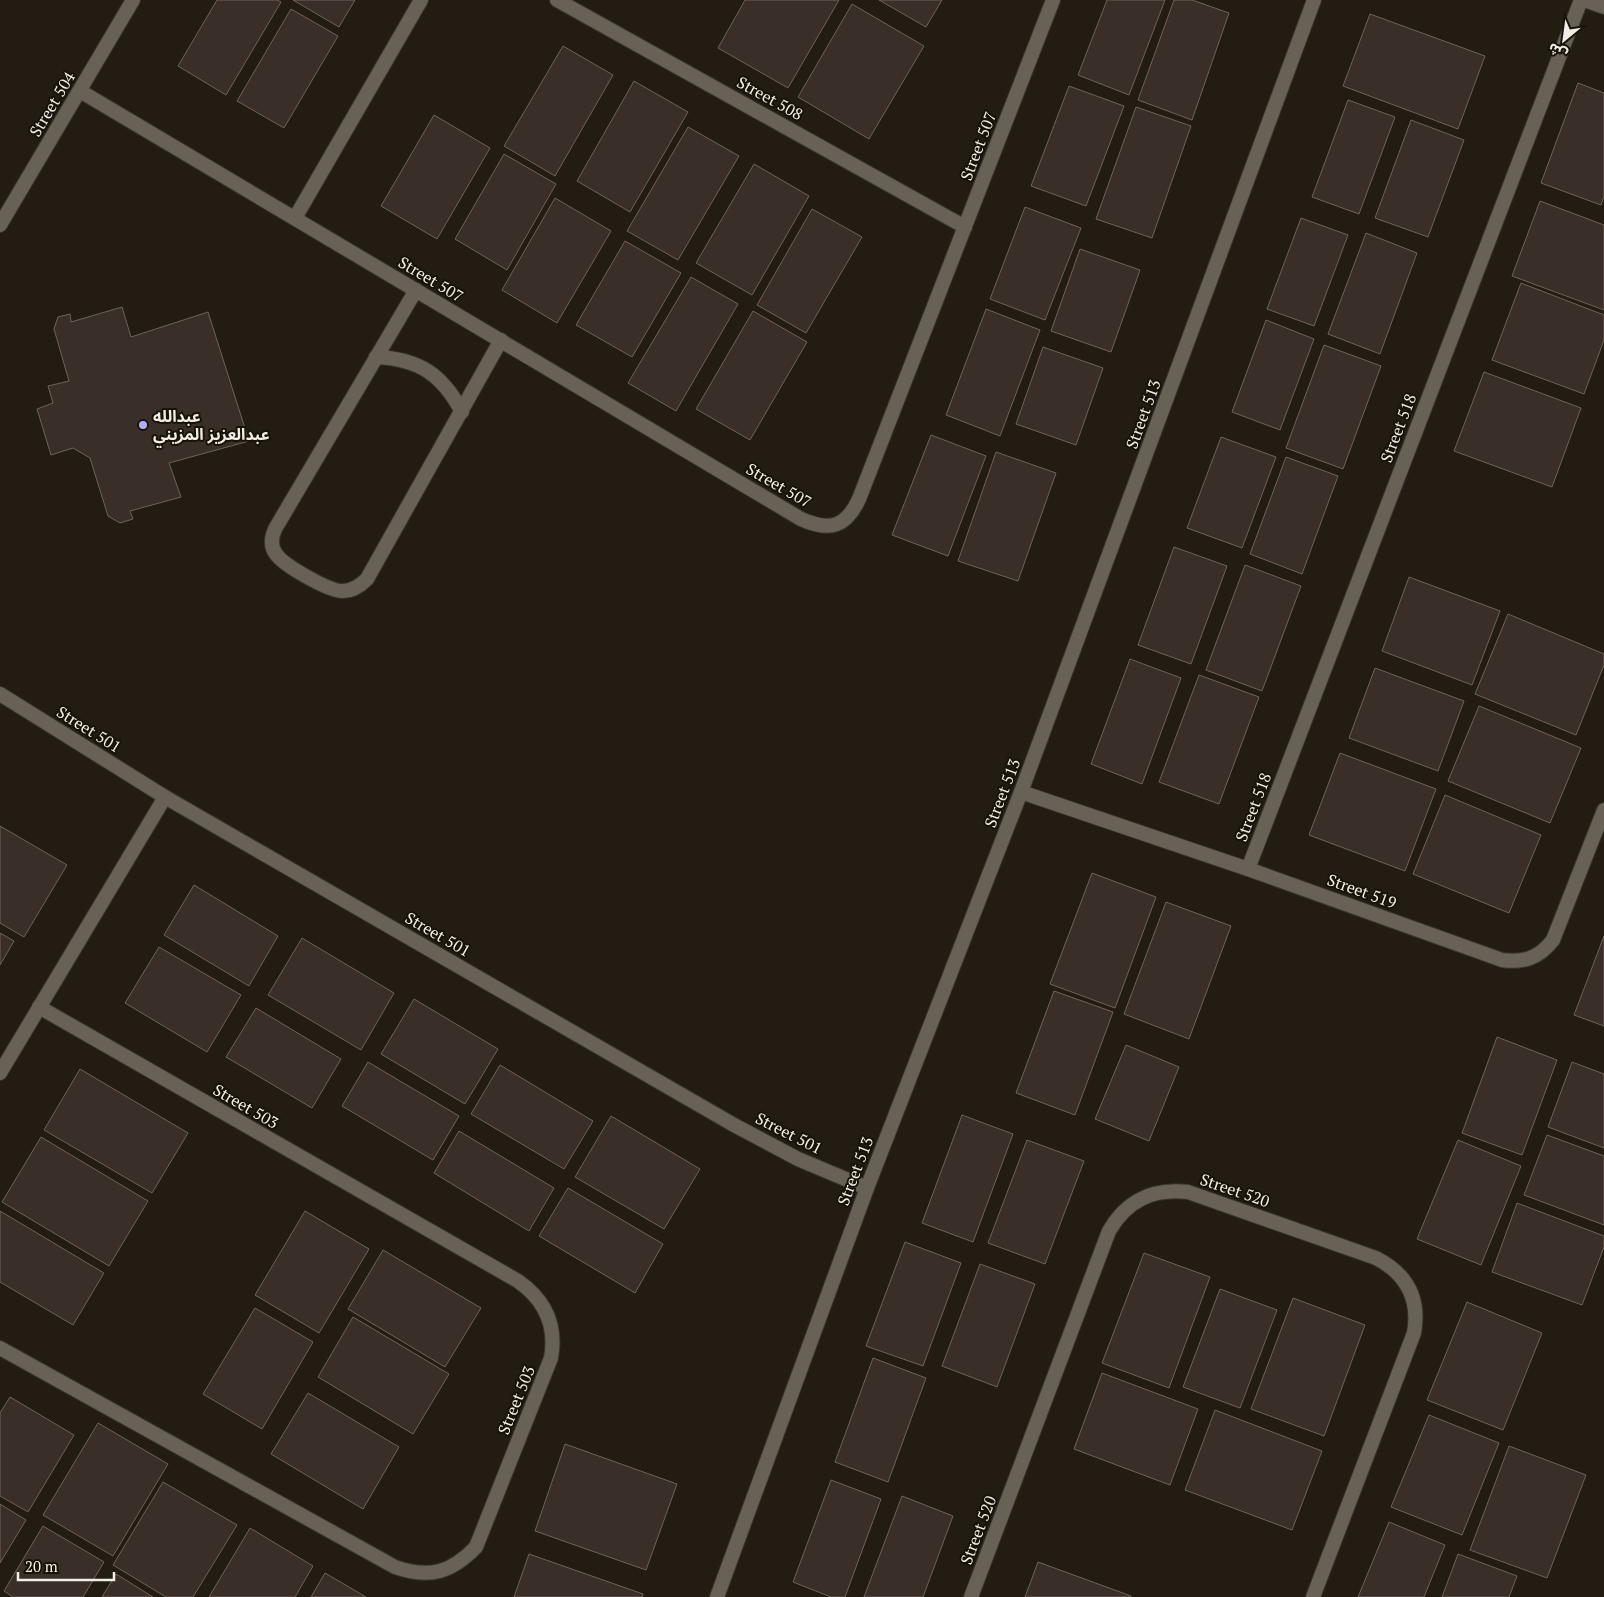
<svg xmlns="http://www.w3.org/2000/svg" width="1604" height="1597" font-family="'PT Serif','Noto Sans Arabic',serif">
  <rect width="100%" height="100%" fill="#221c12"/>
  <g fill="#3a2e28" stroke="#70625c">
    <path d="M 217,0 L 277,0 L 281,2 L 226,95 L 178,66 Z"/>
    <path d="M 293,0 L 355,0 L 339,27 Z"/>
    <path d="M 745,0 L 839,0 L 788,88 L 718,48 Z"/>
    <path d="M 879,0 L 942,0 L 926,27 Z"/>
    <path d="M 1107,0 L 1165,0 L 1129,95 L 1078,75 Z"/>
    <path d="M 1174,0 L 1192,0 L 1229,13 L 1192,120 L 1138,100 Z"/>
    <path d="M 852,4 L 924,46 L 869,139 L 798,97 Z"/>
    <path d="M 291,9 L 338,36 L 284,128 L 237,101 Z"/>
    <path d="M 1370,14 L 1485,56 L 1458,129 L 1343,86 Z"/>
    <path d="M 563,46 L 613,75 L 555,176 L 504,146 Z"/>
    <path d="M 634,81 L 688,112 L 630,212 L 577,181 Z"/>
    <path d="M 1578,83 L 1604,93 L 1604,196 L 1601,205 L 1541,183 Z"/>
    <path d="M 1069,86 L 1124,106 L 1086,206 L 1031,186 Z"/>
    <path d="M 1348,100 L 1395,117 L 1359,214 L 1312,197 Z"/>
    <path d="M 1136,107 L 1191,126 L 1152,238 L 1096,219 Z"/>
    <path d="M 434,115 L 490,148 L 437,239 L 381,206 Z"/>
    <path d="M 1411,120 L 1464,140 L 1428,237 L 1375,218 Z"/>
    <path d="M 688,127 L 739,156 L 678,260 L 627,231 Z"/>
    <path d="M 504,154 L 556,184 L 507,270 L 455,239 Z"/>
    <path d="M 754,164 L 809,196 L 752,295 L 696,263 Z"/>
    <path d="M 555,198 L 611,231 L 557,323 L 502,290 Z"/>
    <path d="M 1540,201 L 1604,225 L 1604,310 L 1512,276 Z"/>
    <path d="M 1025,207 L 1081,228 L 1045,320 L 990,299 Z"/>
    <path d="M 812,209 L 862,237 L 806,333 L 757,305 Z"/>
    <path d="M 1301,218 L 1348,235 L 1314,326 L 1267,309 Z"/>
    <path d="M 1366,233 L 1417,253 L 1380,354 L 1328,334 Z"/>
    <path d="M 625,241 L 681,273 L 632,357 L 576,325 Z"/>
    <path d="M 1080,249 L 1140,270 L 1111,352 L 1051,331 Z"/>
    <path d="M 691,277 L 738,304 L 676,411 L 628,383 Z"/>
    <path d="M 1521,283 L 1604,315 L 1604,340 L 1584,394 L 1492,360 Z"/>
    <path d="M 122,307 L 131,337 L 208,312 L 249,441 L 169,463 L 181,497 L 130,511 L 133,519 L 120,523 L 108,516 L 90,458 L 73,448 L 51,455 L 37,409 L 53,403 L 48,386 L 69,381 L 54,329 L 58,317 L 70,314 L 71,322 Z"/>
    <path d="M 986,309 L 1040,330 L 1000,436 L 946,415 Z"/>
    <path d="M 753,311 L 807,342 L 750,440 L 696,409 Z"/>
    <path d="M 1266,320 L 1314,339 L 1280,430 L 1232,412 Z"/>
    <path d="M 1324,345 L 1381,366 L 1343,469 L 1286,448 Z"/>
    <path d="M 1043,347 L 1103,368 L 1076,445 L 1016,424 Z"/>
    <path d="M 1484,372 L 1581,408 L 1552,487 L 1454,451 Z"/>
    <path d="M 931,435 L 986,456 L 948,556 L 892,535 Z"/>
    <path d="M 1221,437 L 1276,457 L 1242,548 L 1187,528 Z"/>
    <path d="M 996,452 L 1056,473 L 1018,581 L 958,561 Z"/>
    <path d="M 1286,457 L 1338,476 L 1302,574 L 1250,554 Z"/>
    <path d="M 1174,547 L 1227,566 L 1191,664 L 1138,645 Z"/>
    <path d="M 1245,565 L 1301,586 L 1262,691 L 1206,670 Z"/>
    <path d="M 1409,577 L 1500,611 L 1472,685 L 1382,651 Z"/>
    <path d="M 1508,614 L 1604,654 L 1604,665 L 1576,735 L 1475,694 Z"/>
    <path d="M 1130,659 L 1181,678 L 1142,784 L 1091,764 Z"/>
    <path d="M 1375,668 L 1464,701 L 1438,771 L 1349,738 Z"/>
    <path d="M 1199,675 L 1259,697 L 1219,804 L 1159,782 Z"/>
    <path d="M 1479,706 L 1581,748 L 1550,823 L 1448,781 Z"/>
    <path d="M 1340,753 L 1436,789 L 1405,871 L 1309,835 Z"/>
    <path d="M 1445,795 L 1541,835 L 1509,913 L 1413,874 Z"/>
    <path d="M 0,826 L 67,865 L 24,937 L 0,923 Z"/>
    <path d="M 1092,873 L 1156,897 L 1115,1008 L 1050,984 Z"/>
    <path d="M 194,885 L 278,936 L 249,986 L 164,935 Z"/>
    <path d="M 1166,902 L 1231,926 L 1189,1039 L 1124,1014 Z"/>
    <path d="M 0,933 L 14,941 L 0,965 Z"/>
    <path d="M 1604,936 L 1604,1026 L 1574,1015 Z"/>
    <path d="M 302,938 L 394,993 L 361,1050 L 268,995 Z"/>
    <path d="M 159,947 L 241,995 L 207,1052 L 125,1003 Z"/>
    <path d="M 1054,991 L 1113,1012 L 1075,1115 L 1016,1093 Z"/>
    <path d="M 414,999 L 498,1049 L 465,1104 L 381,1054 Z"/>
    <path d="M 256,1008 L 341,1059 L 312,1108 L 226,1057 Z"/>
    <path d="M 1497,1037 L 1557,1060 L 1522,1155 L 1462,1133 Z"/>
    <path d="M 1126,1045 L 1179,1067 L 1149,1141 L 1095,1119 Z"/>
    <path d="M 368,1062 L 459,1116 L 433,1160 L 342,1106 Z"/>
    <path d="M 1572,1062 L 1604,1074 L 1604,1148 L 1548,1127 Z"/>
    <path d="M 500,1065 L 593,1121 L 564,1169 L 471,1114 Z"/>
    <path d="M 80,1069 L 188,1133 L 152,1193 L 44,1130 Z"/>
    <path d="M 962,1115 L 1013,1134 L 973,1242 L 922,1223 Z"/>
    <path d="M 611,1116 L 700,1169 L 664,1229 L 575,1177 Z"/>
    <path d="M 459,1131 L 554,1188 L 529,1231 L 434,1173 Z"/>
    <path d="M 1547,1135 L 1604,1156 L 1604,1225 L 1524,1195 Z"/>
    <path d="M 41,1137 L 148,1201 L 109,1266 L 2,1202 Z"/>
    <path d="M 1027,1140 L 1084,1161 L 1045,1264 L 988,1243 Z"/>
    <path d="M 1458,1140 L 1521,1166 L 1481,1265 L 1417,1239 Z"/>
    <path d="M 568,1188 L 663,1244 L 635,1293 L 539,1236 Z"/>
    <path d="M 1517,1203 L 1604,1236 L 1604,1247 L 1582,1305 L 1492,1272 Z"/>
    <path d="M 0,1211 L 104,1273 L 73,1325 L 0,1282 Z"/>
    <path d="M 305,1211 L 369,1249 L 319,1333 L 255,1295 Z"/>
    <path d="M 905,1242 L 961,1263 L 923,1366 L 866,1346 Z"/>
    <path d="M 383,1250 L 481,1308 L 445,1367 L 348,1309 Z"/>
    <path d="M 1144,1253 L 1210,1277 L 1169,1388 L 1102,1363 Z"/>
    <path d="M 980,1264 L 1035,1284 L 997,1387 L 942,1366 Z"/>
    <path d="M 1220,1289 L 1277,1310 L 1240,1408 L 1183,1387 Z"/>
    <path d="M 1293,1298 L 1365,1325 L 1324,1436 L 1251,1409 Z"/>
    <path d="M 1467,1302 L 1542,1333 L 1503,1430 L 1427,1400 Z"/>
    <path d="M 255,1308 L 313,1342 L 262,1429 L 203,1394 Z"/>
    <path d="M 353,1317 L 449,1374 L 413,1434 L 318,1377 Z"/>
    <path d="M 873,1358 L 926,1378 L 888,1482 L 835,1462 Z"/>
    <path d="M 1102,1373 L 1198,1409 L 1170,1485 L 1074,1449 Z"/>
    <path d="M 308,1393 L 399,1447 L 363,1509 L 271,1454 Z"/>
    <path d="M 10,1397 L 74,1435 L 28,1512 L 0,1496 L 0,1413 Z"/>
    <path d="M 1215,1410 L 1322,1451 L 1292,1530 L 1185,1490 Z"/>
    <path d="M 1429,1415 L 1499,1443 L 1462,1535 L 1391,1507 Z"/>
    <path d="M 98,1423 L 168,1464 L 113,1556 L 43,1515 Z"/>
    <path d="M 565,1444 L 677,1484 L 646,1570 L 535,1531 Z"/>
    <path d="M 1509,1446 L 1586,1475 L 1547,1578 L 1470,1550 Z"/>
    <path d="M 831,1480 L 881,1499 L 845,1597 L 831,1597 L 793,1582 Z"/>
    <path d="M 163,1482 L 237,1525 L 193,1597 L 166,1597 L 113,1565 Z"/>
    <path d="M 902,1496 L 953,1516 L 923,1597 L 864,1597 Z"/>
    <path d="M 0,1504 L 26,1520 L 0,1563 Z"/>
    <path d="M 1389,1522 L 1445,1545 L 1424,1597 L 1358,1597 Z"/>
    <path d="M 43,1526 L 104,1562 L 83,1597 L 13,1597 L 4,1591 Z"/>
    <path d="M 250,1528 L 313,1566 L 295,1597 L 209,1597 Z"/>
    <path d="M 529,1554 L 643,1594 L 642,1597 L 514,1597 Z"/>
    <path d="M 1458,1554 L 1517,1576 L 1509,1597 L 1442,1597 Z"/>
    <path d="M 1038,1562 L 1131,1596 L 1131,1597 L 1025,1597 Z"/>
    <path d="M 325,1573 L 366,1597 L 311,1597 Z"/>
    <path d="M 116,1574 L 153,1597 L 102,1597 Z"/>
  </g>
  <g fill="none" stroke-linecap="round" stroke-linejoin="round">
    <defs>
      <g id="service">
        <path d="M 416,290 L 275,529 C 271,538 270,546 276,554 C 283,565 330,592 343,591 C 353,591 360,586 367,579 L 501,340"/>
        <path d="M 376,357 C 419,359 442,374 462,412"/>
      </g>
      <g id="minor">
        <path d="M 557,0 L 965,227"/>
        <path d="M 1584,0 L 1604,7"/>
        <path d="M 80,91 L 801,519 C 830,532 846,527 859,499 L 1053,0"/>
        <path d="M 295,218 L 421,0"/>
        <path d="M 0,225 L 133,0"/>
        <path d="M 0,694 L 165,797 L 734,1125 L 798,1159 L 867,1188"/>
        <path d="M 1021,792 L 1248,869 L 1502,960 C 1524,963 1539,958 1553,940 L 1604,810"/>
        <path d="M 1248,869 L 1581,0"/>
        <path d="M 0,1073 L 165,797"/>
        <path d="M 0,1348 L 395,1567 C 429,1579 451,1573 476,1547 L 551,1358 C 557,1325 545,1300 518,1281 L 39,1007"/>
        <path d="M 717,1597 L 867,1188 L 1021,792 L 1314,0"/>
        <path d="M 971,1597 L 1109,1231 C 1127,1200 1153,1188 1188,1192 L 1376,1258 C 1407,1274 1420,1299 1414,1333 L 1313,1597"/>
      </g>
    </defs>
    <use href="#service" stroke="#39342f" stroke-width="16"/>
    <use href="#minor" stroke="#39342f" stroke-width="16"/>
    <use href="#service" stroke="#686155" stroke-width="14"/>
    <use href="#minor" stroke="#686155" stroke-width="14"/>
  </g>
  <circle fill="#b4acf9" stroke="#181309" stroke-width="2" cx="143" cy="425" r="5"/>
  <g text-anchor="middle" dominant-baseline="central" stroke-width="4" stroke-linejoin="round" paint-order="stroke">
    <g font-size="16" fill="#f2eee7" stroke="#181309">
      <text transform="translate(770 98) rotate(29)">Street 508</text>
      <text transform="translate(52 104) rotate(-59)">Street 504</text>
      <text transform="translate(978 146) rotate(-69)">Street 507</text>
      <text transform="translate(431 279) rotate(31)">Street 507</text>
      <text transform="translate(1143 414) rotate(-70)">Street 513</text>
      <text transform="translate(1398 428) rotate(-69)">Street 518</text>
      <text transform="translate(779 485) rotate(30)">Street 507</text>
      <text transform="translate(89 729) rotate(32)">Street 501</text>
      <text transform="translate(1002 793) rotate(-69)">Street 513</text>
      <text transform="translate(1253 807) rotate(-69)">Street 518</text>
      <text transform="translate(1362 891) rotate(20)">Street 519</text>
      <text transform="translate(438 934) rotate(30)">Street 501</text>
      <text transform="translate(246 1106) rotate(30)">Street 503</text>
      <text transform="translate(789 1133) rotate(27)">Street 501</text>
      <text transform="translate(855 1171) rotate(-69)">Street 513</text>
      <text transform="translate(1235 1190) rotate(19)">Street 520</text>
      <text transform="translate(516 1400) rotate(-68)">Street 503</text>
      <text transform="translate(978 1530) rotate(-69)">Street 520</text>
    </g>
    <g font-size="16" font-weight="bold" fill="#f2eee7" stroke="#181309" text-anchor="start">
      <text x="153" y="416">عبدالله<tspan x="153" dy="18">عبدالعزيز المزيني</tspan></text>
    </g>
  </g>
  <g transform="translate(1564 40) rotate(209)" stroke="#181309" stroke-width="4" paint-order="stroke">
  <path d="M0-4L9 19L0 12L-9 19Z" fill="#f2eee7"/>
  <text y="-8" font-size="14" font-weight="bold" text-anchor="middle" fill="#f2eee7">ش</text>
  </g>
  <path d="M18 1572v8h96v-8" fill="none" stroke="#f2eee7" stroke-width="2.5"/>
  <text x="25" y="1572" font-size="15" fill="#f2eee7" stroke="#181309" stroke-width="4" paint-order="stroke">20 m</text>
</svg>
